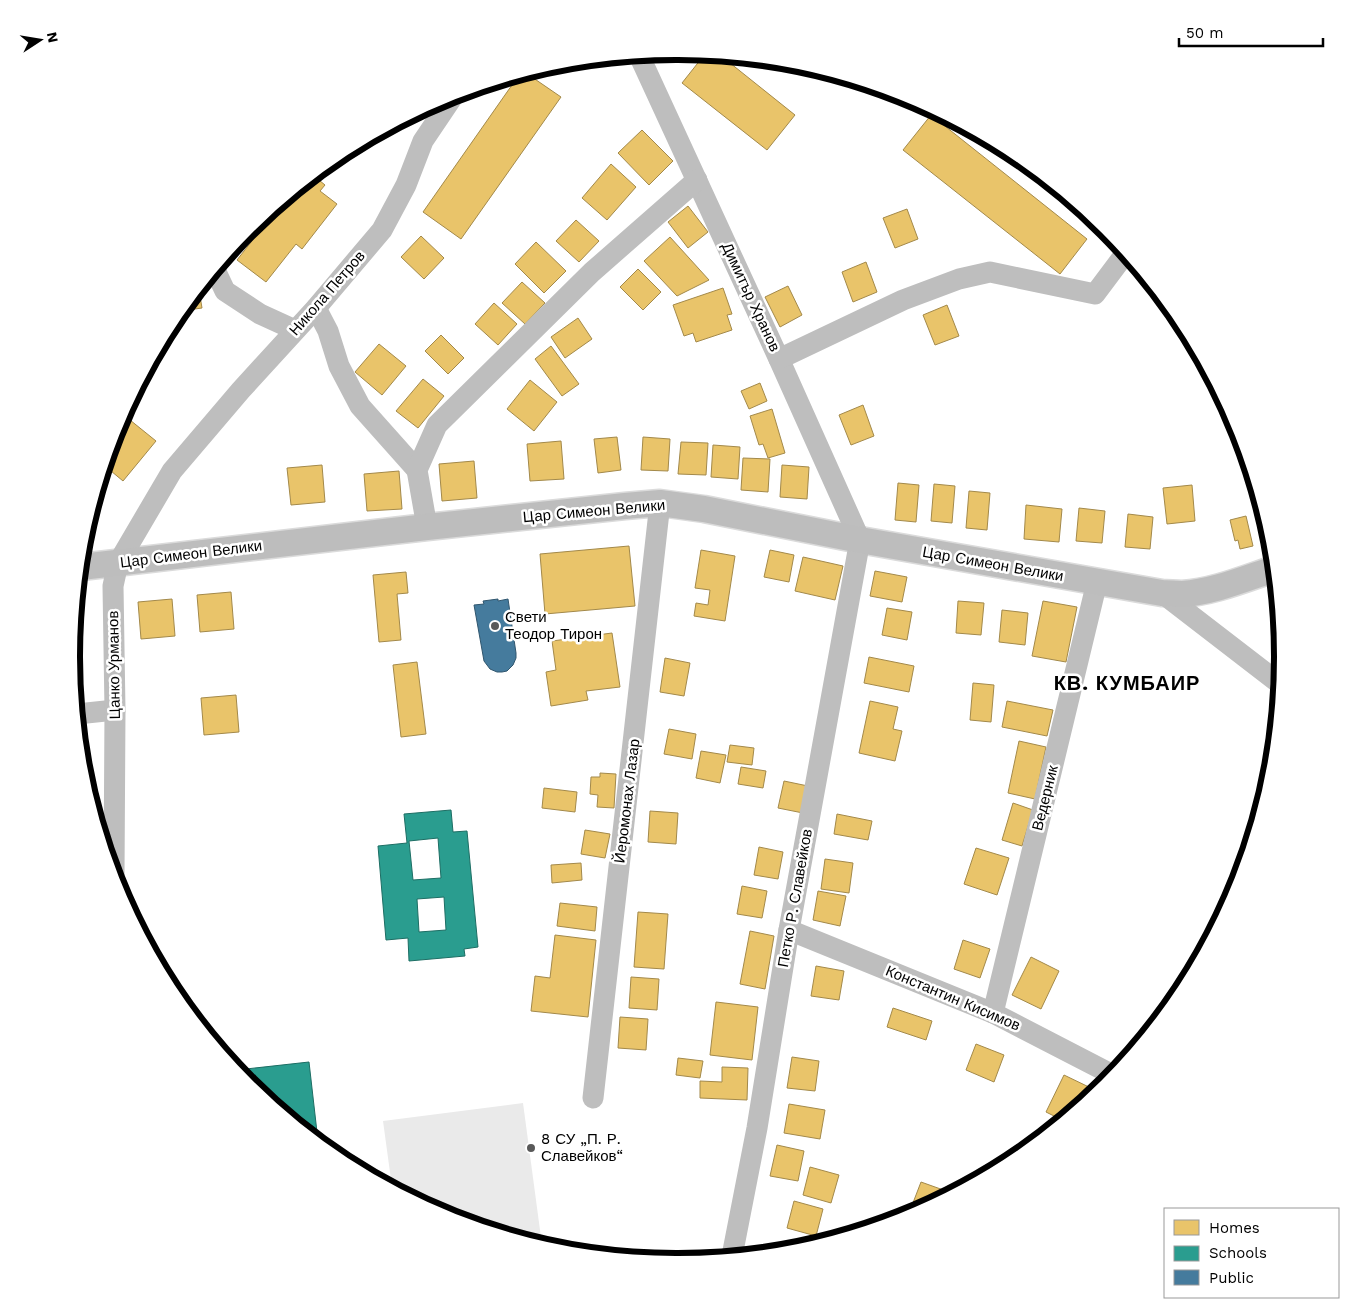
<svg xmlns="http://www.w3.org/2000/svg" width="1354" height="1313" font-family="'Work Sans',sans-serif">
  <rect width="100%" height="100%" fill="#fff"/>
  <path fill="#eaeaea" d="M 523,1103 L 542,1245 L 445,1216 L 392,1187 L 383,1121 Z"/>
  <g fill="#e9c46a" stroke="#a3894a">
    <path d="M 705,54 L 720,55 L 795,115 L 767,150 L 682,83 Z"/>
    <path d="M 526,73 L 561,97 L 461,239 L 423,212 L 519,75 Z"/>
    <path d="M 931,115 L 1087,239 L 1060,274 L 903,150 Z"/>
    <path d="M 642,130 L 673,161 L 649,185 L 618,153 Z"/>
    <path d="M 611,164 L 636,187 L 607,220 L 582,198 Z"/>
    <path d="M 314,176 L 325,185 L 320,191 L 337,204 L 302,249 L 296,244 L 266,282 L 237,260 L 284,200 Z"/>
    <path d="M 688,206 L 708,232 L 688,248 L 668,222 Z"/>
    <path d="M 907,209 L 918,239 L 895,248 L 883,218 Z"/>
    <path d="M 576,220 L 599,241 L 579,262 L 556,241 Z"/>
    <path d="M 421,236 L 444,258 L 424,279 L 401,257 Z"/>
    <path d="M 670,237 L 709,280 L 677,296 L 644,261 Z"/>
    <path d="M 536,242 L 566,271 L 544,293 L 515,264 Z"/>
    <path d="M 866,262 L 877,292 L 853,302 L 842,272 Z"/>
    <path d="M 638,269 L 661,292 L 643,310 L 620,287 Z"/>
    <path d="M 522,282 L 545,303 L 525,324 L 502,303 Z"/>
    <path d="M 788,286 L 802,315 L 780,327 L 765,297 Z"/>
    <path d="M 723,288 L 732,314 L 727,315 L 732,330 L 696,342 L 693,333 L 684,336 L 673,305 Z"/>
    <path d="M 199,290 L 202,308 L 181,311 Z"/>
    <path d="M 494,303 L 517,324 L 498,345 L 475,324 Z"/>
    <path d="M 947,305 L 959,336 L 935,345 L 923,315 Z"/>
    <path d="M 578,318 L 592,339 L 565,358 L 551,337 Z"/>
    <path d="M 441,335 L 464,358 L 448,374 L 425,351 Z"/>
    <path d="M 379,344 L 406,366 L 382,395 L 355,372 Z"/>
    <path d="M 551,346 L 579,384 L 562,396 L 535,359 Z"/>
    <path d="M 423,379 L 444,396 L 418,428 L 396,411 Z"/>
    <path d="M 530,380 L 557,402 L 534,431 L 507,409 Z"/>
    <path d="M 760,383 L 767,401 L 749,409 L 741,391 Z"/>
    <path d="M 863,405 L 874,436 L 851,445 L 839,415 Z"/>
    <path d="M 772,409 L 785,453 L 768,458 L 763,444 L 759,445 L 750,416 Z"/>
    <path d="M 130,420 L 156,441 L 123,481 L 105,466 L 113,440 Z"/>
    <path d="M 617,437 L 621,470 L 598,473 L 594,439 Z"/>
    <path d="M 643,437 L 670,439 L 668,471 L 641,470 Z"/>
    <path d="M 561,441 L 564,479 L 530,481 L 527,444 Z"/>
    <path d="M 681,442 L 708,443 L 706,475 L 678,474 Z"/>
    <path d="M 713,445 L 740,447 L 738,479 L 711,477 Z"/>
    <path d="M 743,458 L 770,459 L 768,492 L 741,490 Z"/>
    <path d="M 474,461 L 477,498 L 442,501 L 439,464 Z"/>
    <path d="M 322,465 L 325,502 L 291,505 L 287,468 Z"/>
    <path d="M 782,465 L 809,467 L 807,499 L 780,497 Z"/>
    <path d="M 399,471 L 402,509 L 367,511 L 364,474 Z"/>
    <path d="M 898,483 L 919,485 L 916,522 L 895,520 Z"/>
    <path d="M 934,484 L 955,486 L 952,523 L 931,521 Z"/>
    <path d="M 1192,485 L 1195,521 L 1167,524 L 1163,488 Z"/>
    <path d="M 969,491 L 990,493 L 987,530 L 966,528 Z"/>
    <path d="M 1026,505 L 1062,509 L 1059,542 L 1024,539 Z"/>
    <path d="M 1079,508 L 1105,511 L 1102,543 L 1076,541 Z"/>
    <path d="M 1128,514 L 1153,517 L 1150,549 L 1125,547 Z"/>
    <path d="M 1246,516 L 1253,546 L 1240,549 L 1238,540 L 1235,541 L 1230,520 Z"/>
    <path d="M 629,546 L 635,606 L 545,614 L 540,554 Z"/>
    <path d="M 701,550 L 735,556 L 725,621 L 694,616 L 696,603 L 708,605 L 710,590 L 695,588 Z"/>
    <path d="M 770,550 L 794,555 L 789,582 L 764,577 Z"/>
    <path d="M 803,557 L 843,566 L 835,600 L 795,591 Z"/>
    <path d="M 875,571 L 907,577 L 902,602 L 870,596 Z"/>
    <path d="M 406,572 L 408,593 L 397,594 L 401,640 L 379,642 L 373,575 Z"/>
    <path d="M 231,592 L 234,629 L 200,632 L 197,595 Z"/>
    <path d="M 172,599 L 175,636 L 141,639 L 138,602 Z"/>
    <path d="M 958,601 L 984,603 L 981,635 L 956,633 Z"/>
    <path d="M 1043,601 L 1077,607 L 1066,662 L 1032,656 Z"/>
    <path d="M 887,608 L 912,612 L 907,640 L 882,635 Z"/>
    <path d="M 1002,610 L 1028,613 L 1025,645 L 999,642 Z"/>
    <path d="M 612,633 L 620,687 L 586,691 L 588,700 L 551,706 L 546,672 L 556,670 L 552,641 Z"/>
    <path d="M 869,657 L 914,666 L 909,692 L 864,683 Z"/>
    <path d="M 665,658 L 690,663 L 684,696 L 660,692 Z"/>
    <path d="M 417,662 L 426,734 L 401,737 L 393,665 Z"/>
    <path d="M 973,683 L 994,685 L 991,722 L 970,720 Z"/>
    <path d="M 236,695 L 239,732 L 204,735 L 201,698 Z"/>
    <path d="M 870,701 L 898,707 L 893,729 L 902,731 L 895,761 L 859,753 Z"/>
    <path d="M 1007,701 L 1053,710 L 1047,736 L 1002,727 Z"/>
    <path d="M 669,729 L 696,734 L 692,759 L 664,754 Z"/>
    <path d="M 1019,741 L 1046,747 L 1035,799 L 1008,793 Z"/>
    <path d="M 730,745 L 754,748 L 752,765 L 727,762 Z"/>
    <path d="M 701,751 L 726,755 L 720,783 L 696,778 Z"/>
    <path d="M 741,767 L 766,771 L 763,788 L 738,784 Z"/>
    <path d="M 600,773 L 616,774 L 614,808 L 597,807 L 598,795 L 590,794 L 591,777 L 600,777 Z"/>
    <path d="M 784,781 L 808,786 L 803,813 L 778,808 Z"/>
    <path d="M 544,788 L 577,792 L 575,812 L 542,808 Z"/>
    <path d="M 1013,803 L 1033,810 L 1022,846 L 1002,840 Z"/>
    <path d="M 650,811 L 678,813 L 676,844 L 648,842 Z"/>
    <path d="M 837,814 L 872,821 L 868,840 L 834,834 Z"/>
    <path d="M 585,830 L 610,834 L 605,858 L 581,854 Z"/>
    <path d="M 759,847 L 783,852 L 778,879 L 754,875 Z"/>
    <path d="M 976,848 L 1009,858 L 997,895 L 964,884 Z"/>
    <path d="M 825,859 L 853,863 L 849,893 L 821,889 Z"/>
    <path d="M 581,863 L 582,880 L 552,883 L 551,865 Z"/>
    <path d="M 742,886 L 767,891 L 762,918 L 737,914 Z"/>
    <path d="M 818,891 L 846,896 L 840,926 L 813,920 Z"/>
    <path d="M 560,903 L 597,907 L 595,931 L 557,926 Z"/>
    <path d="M 638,912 L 668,914 L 664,969 L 634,967 Z"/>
    <path d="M 750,931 L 774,936 L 765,989 L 740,984 Z"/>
    <path d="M 555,935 L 596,940 L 588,1017 L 531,1011 L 535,976 L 550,978 Z"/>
    <path d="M 963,940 L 990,949 L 980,978 L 954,969 Z"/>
    <path d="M 1031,957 L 1059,971 L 1041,1009 L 1012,995 Z"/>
    <path d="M 816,966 L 844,971 L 839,1000 L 811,996 Z"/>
    <path d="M 631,977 L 659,979 L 657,1010 L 629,1008 Z"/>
    <path d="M 716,1002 L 758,1007 L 752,1060 L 710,1055 Z"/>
    <path d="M 893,1008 L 932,1021 L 926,1040 L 887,1027 Z"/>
    <path d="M 620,1017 L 648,1019 L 646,1050 L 618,1048 Z"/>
    <path d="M 976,1044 L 1004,1055 L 994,1082 L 966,1070 Z"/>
    <path d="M 792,1057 L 819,1061 L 815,1091 L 787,1088 Z"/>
    <path d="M 678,1058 L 703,1061 L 700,1078 L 676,1075 Z"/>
    <path d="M 722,1067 L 748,1068 L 747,1100 L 700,1098 L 700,1081 L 722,1082 Z"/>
    <path d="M 1064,1075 L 1093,1089 L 1088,1098 L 1062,1120 L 1046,1112 Z"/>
    <path d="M 789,1104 L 825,1110 L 820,1139 L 784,1133 Z"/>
    <path d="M 777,1145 L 804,1151 L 798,1181 L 770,1176 Z"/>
    <path d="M 810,1167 L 839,1175 L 831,1203 L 803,1195 Z"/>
    <path d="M 921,1182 L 949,1192 L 949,1194 L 918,1211 L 911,1208 Z"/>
    <path d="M 794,1201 L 823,1209 L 816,1236 L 787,1228 Z"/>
  </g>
  <g fill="#2a9d8f" stroke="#1d6e64" fill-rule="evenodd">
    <path d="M 451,810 L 453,832 L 467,831 L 478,947 L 464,949 L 465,956 L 409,961 L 408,938 L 386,940 L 378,846 L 407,843 L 404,814 ZM 438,838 L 441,878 L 413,880 L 409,841 ZM 444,897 L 446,930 L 419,932 L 417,899 Z"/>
    <path d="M 309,1062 L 318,1141 L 249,1084 L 237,1070 Z"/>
  </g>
  <path fill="#457b9d" stroke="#30566e" d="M 498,599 L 498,601 L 508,599 L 516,653 L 516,658 L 513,665 L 507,671 L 502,672 L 497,672 L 490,669 L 484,661 L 474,605 L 484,604 L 483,601 Z"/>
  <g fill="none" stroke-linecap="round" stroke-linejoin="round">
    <defs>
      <path id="major" d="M 81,567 L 427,527 L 625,506 L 660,503 L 704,509 L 860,540 L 1162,593 C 1169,593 1175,594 1182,594 C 1213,592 1244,579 1274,569"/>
    </defs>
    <use href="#major" stroke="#dbdbdb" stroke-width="29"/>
    <g stroke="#bebebe" stroke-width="21">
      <path d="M 639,55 L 779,359 L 860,540 L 789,930 L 757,1128 L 732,1256"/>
      <path d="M 216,269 L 217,274 L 225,291 L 260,314 L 295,330"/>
      <path d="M 316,308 L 328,331 L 339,366 L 360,406 L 417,470"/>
      <path d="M 779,359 L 903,300 L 959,279 L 990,272 L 1095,294 L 1125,254"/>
      <path d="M 427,527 L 417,470 L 437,425 L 592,272 L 697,180"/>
      <path d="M 1162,593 L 1280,684"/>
      <path d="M 77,714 L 115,710"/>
      <path d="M 114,875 L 115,710 L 113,586 L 118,563 L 172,471 L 241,390 L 316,308 L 382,230 L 406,185 L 423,141 L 454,95"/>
      <path d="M 789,930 L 993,1013 L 1113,1075"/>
      <path d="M 993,1013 L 1097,582"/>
      <path d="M 593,1098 L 660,503"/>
    </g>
    <use href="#major" stroke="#bdbdbd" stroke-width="26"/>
  </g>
  <g fill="#595959" stroke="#fff" stroke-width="2">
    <circle cx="495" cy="626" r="5"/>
    <circle cx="531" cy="1148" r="5"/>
  </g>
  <g text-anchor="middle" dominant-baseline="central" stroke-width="5" stroke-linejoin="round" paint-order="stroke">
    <g font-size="15" fill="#000" stroke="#fff">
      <text transform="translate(327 293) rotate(-49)">Никола Петров</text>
      <text transform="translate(751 297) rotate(65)">Димитър Хранов</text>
      <text transform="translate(594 511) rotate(-5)">Цар Симеон Велики</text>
      <text transform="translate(191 554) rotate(-7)">Цар Симеон Велики</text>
      <text transform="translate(993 564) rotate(10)">Цар Симеон Велики</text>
      <text transform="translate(114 665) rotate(-91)">Цанко Урманов</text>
      <text transform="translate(1045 798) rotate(-76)">Ведерник</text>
      <text transform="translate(627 801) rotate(-83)">Йеромонах Лазар</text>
      <text transform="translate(795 898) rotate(-80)">Петко Р. Славейков</text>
      <text transform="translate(953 998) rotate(23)">Константин Кисимов</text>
    </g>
    <g font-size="15" fill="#000" stroke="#fff" text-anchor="start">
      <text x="505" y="617">Свети<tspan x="505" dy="17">Теодор Тирон</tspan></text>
      <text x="541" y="1139">8 СУ „П. Р.<tspan x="541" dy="17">Славейков“</tspan></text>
    </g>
    <g font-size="20" font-weight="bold" letter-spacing="1" fill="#000" stroke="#fff">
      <text x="1127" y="683">КВ. КУМБАИР</text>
    </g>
  </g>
  <path d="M0 0H1354V1313H0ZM676 60H678A596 596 0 0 1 1274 656V657A596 596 0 0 1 678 1253H676A596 596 0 0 1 80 657V656A596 596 0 0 1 676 60Z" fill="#fff" fill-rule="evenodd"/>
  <path fill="none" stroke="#000" stroke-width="6" d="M676 60H678A596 596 0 0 1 1274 656V657A596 596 0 0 1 678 1253H676A596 596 0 0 1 80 657V656A596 596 0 0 1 676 60Z"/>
  <rect x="1164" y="1208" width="175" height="90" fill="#ffffff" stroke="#999999"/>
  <rect x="1174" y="1220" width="25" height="15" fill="#e9c46a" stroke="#999999"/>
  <text x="1209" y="1233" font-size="15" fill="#000000">Homes</text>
  <rect x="1174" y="1246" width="25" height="15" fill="#2a9d8f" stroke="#999999"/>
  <text x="1209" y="1258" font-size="15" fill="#000000">Schools</text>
  <rect x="1174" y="1270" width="25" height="15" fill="#457b9d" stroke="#999999"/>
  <text x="1209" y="1283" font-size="15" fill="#000000">Public</text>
  <g transform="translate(40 40) rotate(78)" stroke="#ffffff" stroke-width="4" paint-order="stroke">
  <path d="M0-4L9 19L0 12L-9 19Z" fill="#000000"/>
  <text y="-8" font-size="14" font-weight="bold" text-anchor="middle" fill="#000000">N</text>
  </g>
  <path d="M1179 38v8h144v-8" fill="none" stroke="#000000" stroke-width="2.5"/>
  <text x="1186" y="38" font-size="15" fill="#000000" stroke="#ffffff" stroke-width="4" paint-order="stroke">50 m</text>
</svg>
